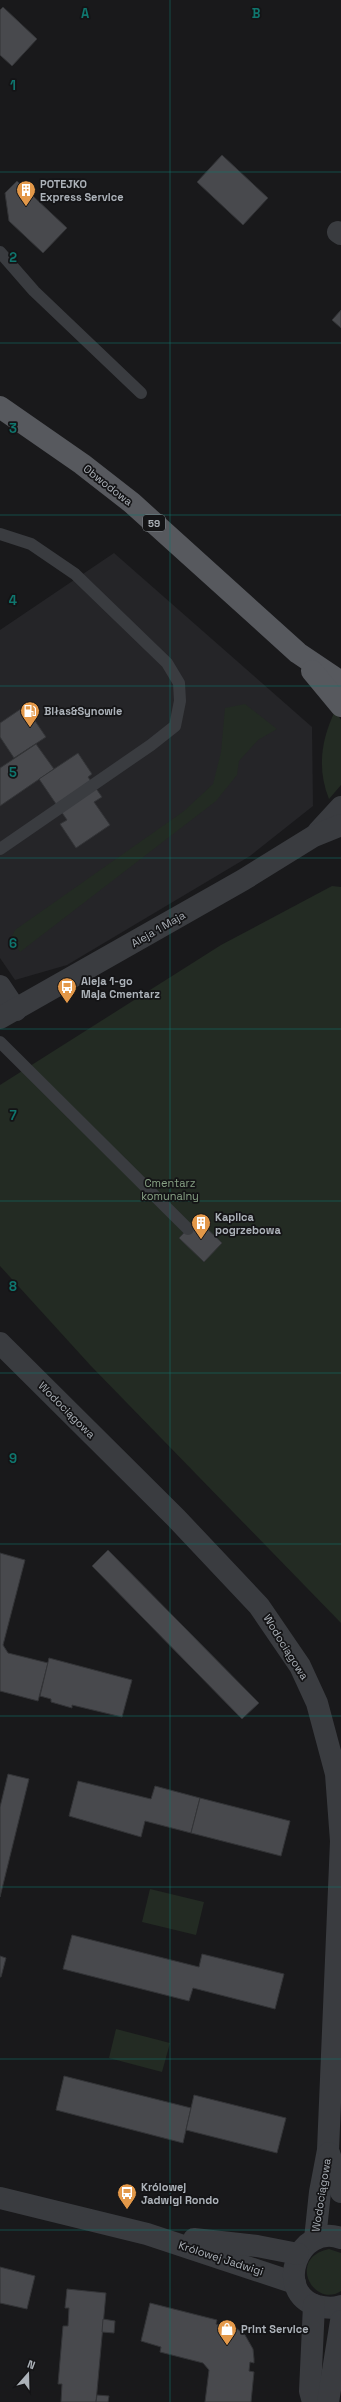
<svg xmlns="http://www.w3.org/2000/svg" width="341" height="2402" font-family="'Space Grotesk',sans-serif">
  <rect width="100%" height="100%" fill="#19191b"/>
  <path fill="#252528" d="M 114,553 L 312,727 L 313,806 L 250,856 L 67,965 L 15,980 L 0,958 L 0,630 Z"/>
  <g fill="#232b23">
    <path d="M 245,704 L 277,729 L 258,740 L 239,761 L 237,775 L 216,801 L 20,952 L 11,938 L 15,930 L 184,811 L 213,784 L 221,752 L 225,708 Z"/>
    <path d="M 335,711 L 341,720 L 341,785 L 329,799 C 317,769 321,740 335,711 Z"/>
    <path d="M 332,886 L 341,887 L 341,1623 L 91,1366 L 0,1266 L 0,1085 L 221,945 Z"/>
    <path d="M 150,1889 L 204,1902 L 196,1935 L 142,1922 Z"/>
    <path d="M 116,2029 L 170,2043 L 162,2072 L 109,2058 Z"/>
    <path d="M 329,2249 L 341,2253 L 341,2291 C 314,2309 286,2258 329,2249 Z"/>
  </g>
  <g fill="#48494d" stroke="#333437">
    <path d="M 3,7 L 37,39 L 12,66 L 0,55 L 0,10 Z"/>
    <path d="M 222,155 L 268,198 L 243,225 L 197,182 Z"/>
    <path d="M 17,181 L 67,228 L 43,253 L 9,221 L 5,193 Z"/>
    <path d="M 341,310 L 341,328 L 332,320 Z"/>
    <path d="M 25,706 L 46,737 L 14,758 L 0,737 L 0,723 Z"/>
    <path d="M 36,744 L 54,769 L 0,806 L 0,768 Z"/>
    <path d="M 78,753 L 92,774 L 88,777 L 102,797 L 94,802 L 110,825 L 76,848 L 60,824 L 67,820 L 39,779 Z"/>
    <path d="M 197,1219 L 222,1243 L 204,1262 L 179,1238 Z"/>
    <path d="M 108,1550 L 259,1703 L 242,1719 L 92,1566 Z"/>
    <path d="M 0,1553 L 25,1560 L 3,1645 L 8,1653 L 48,1663 L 38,1701 L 0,1691 Z"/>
    <path d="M 49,1658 L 132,1680 L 122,1717 L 72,1705 L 72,1708 L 51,1702 L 51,1699 L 40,1696 Z"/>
    <path d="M 8,1774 L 29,1779 L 0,1897 L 0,1807 Z"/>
    <path d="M 78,1781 L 151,1799 L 155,1786 L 200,1798 L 191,1833 L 145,1821 L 141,1837 L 69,1816 Z"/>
    <path d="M 200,1798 L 290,1821 L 281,1856 L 191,1833 Z"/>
    <path d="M 72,1935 L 199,1967 L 202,1954 L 284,1974 L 275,2009 L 193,1988 L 189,2001 L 63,1969 Z"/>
    <path d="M 0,1956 L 6,1958 L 1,1977 L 0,1977 Z"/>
    <path d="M 64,2076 L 191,2108 L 183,2143 L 56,2110 Z"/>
    <path d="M 194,2095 L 286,2118 L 277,2153 L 186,2130 Z"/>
    <path d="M 0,2267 L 35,2276 L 27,2309 L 0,2303 Z"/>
    <path d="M 67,2289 L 106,2293 L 96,2402 L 61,2402 L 62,2384 L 58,2384 L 63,2326 L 68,2326 L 69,2308 L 65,2308 Z"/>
    <path d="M 150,2303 L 217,2320 L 216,2324 L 224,2327 L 226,2323 L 232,2325 L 245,2335 L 253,2349 L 254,2359 L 254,2363 L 250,2362 L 249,2371 L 254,2372 L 251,2402 L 205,2402 L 209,2370 L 203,2363 L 160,2352 L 161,2347 L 141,2341 Z"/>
    <path d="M 103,2319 L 115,2321 L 114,2333 L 102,2332 Z"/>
    <path d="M 97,2395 L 109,2396 L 108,2402 L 96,2402 Z"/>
  </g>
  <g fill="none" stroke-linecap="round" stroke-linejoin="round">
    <g stroke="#3a3c40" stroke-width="12">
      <path d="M 0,252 L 34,291 L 141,393"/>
      <path d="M 0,534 L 31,544 L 75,574 L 167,663 L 179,683 L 180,701 L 175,726 L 151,745 L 0,849"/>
      <path d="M 0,1042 L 188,1229"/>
    </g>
    <g stroke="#3a3c40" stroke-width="22">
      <path d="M 338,232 L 341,234"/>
      <path d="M 0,986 L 16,1010"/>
      <path d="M 0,1343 L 176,1518 L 259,1606 L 300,1666 L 317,1703 L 336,1774 L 341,1841 L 328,2150 L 320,2192 L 315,2239"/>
      <path d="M 329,2153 L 341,2192"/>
      <path d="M 0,2198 L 147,2234 L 295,2283"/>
      <path d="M 341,2238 C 298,2223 273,2292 317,2306 C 325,2308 333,2309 341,2306"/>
      <path d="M 194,2239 L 257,2246 L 298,2254"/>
      <path d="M 313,2402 L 310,2391 L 314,2305"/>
      <path d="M 328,2402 L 341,2321"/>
    </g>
    <g stroke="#3a3c40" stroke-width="22">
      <path d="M 318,832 L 341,807"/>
      <path d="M 0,1018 L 243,880 L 314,836 L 341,825"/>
    </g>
    <g stroke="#57595e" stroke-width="22">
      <path d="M 0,407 L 82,464 L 132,503 L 298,653 L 341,682"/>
      <path d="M 312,671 L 341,706"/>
    </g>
  </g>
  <path fill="none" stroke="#0f766e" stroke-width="1" stroke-opacity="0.55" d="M 170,0 L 170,2402M 0,172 L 341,172M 0,343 L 341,343M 0,515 L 341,515M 0,686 L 341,686M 0,858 L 341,858M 0,1029 L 341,1029M 0,1201 L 341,1201M 0,1373 L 341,1373M 0,1544 L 341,1544M 0,1716 L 341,1716M 0,1887 L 341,1887M 0,2059 L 341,2059M 0,2230 L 341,2230"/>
  <defs>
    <symbol id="building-pin" viewBox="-11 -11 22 30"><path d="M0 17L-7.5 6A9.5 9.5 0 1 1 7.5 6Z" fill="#e39849" stroke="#141416"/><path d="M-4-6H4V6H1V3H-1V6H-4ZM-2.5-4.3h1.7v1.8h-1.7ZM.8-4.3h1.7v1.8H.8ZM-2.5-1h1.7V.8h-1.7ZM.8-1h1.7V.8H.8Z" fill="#fff"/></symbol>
    <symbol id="fuel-pin" viewBox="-11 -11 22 30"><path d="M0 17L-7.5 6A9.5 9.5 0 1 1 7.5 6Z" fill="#e39849" stroke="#141416"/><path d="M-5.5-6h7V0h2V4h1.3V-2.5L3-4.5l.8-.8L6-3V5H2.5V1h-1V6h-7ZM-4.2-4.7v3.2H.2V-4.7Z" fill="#fff"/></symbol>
    <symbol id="bus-pin" viewBox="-11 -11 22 30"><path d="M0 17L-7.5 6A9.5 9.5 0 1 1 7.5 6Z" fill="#e39849" stroke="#141416"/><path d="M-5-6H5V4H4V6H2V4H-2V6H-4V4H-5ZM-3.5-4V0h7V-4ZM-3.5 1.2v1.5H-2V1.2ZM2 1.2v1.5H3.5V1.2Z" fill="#fff"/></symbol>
    <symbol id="shop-pin" viewBox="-11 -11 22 30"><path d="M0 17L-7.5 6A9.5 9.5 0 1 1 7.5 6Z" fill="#e39849" stroke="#141416"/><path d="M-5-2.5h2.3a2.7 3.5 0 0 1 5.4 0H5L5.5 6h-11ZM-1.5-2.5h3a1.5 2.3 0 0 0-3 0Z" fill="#fff"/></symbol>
  </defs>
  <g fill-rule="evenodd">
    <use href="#building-pin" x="15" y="179" width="22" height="30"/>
    <use href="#fuel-pin" x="19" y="700" width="22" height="30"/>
    <use href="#bus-pin" x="56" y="976" width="22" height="30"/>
    <use href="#building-pin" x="190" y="1212" width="22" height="30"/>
    <use href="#bus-pin" x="116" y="2182" width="22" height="30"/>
    <use href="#shop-pin" x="216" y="2318" width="22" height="30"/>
  </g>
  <g text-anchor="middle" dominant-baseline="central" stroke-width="3.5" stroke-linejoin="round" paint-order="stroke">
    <rect fill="#141416" stroke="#7e8388" stroke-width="1" x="143" y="515" width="22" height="16" rx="3"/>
    <g font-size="10" font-weight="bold" fill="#acb2b9">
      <text x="154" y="523">59</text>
    </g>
    <g font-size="11" font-weight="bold" fill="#acb2b9" stroke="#141416" text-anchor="start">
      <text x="40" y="184">POTEJKO<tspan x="40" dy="13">Express Service</tspan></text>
      <text x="44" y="711">Biłas&amp;Synowie</text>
      <text x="81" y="981">Aleja 1-go<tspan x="81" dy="13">Maja Cmentarz</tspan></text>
      <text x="215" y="1217">Kaplica<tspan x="215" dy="13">pogrzebowa</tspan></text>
      <text x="141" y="2187">Królowej<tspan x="141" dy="13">Jadwigi Rondo</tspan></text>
      <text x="241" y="2329">Print Service</text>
    </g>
    <g font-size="11" fill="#acb2b9" stroke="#141416">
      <text transform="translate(108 485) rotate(38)">Obwodowa</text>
      <text transform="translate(158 929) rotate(-30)">Aleja 1 Maja</text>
      <text transform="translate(67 1410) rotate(45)">Wodociągowa</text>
      <text transform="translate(286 1647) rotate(58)">Wodociągowa</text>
      <text transform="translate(321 2195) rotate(-81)">Wodociągowa</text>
      <text transform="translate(221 2258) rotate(18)">Królowej Jadwigi</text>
    </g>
    <g font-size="11" fill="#88a285" stroke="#141416">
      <text x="170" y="1183">Cmentarz<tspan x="170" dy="13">komunalny</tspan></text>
    </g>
  </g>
  <g font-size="13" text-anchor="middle" font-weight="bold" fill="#0f766e" stroke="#141416" stroke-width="3.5" stroke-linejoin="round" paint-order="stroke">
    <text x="85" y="18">A</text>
    <text x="256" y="18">B</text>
    <text x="13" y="90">1</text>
    <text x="13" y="262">2</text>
    <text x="13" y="433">3</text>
    <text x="13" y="605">4</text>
    <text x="13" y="777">5</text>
    <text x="13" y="948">6</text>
    <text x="13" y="1120">7</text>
    <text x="13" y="1291">8</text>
    <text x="13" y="1463">9</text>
  </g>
  <g transform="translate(28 2374) rotate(20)" stroke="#141416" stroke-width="3" paint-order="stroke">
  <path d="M0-3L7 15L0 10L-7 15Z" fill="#acb2b9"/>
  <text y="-6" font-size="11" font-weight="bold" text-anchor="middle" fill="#acb2b9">N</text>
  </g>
</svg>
